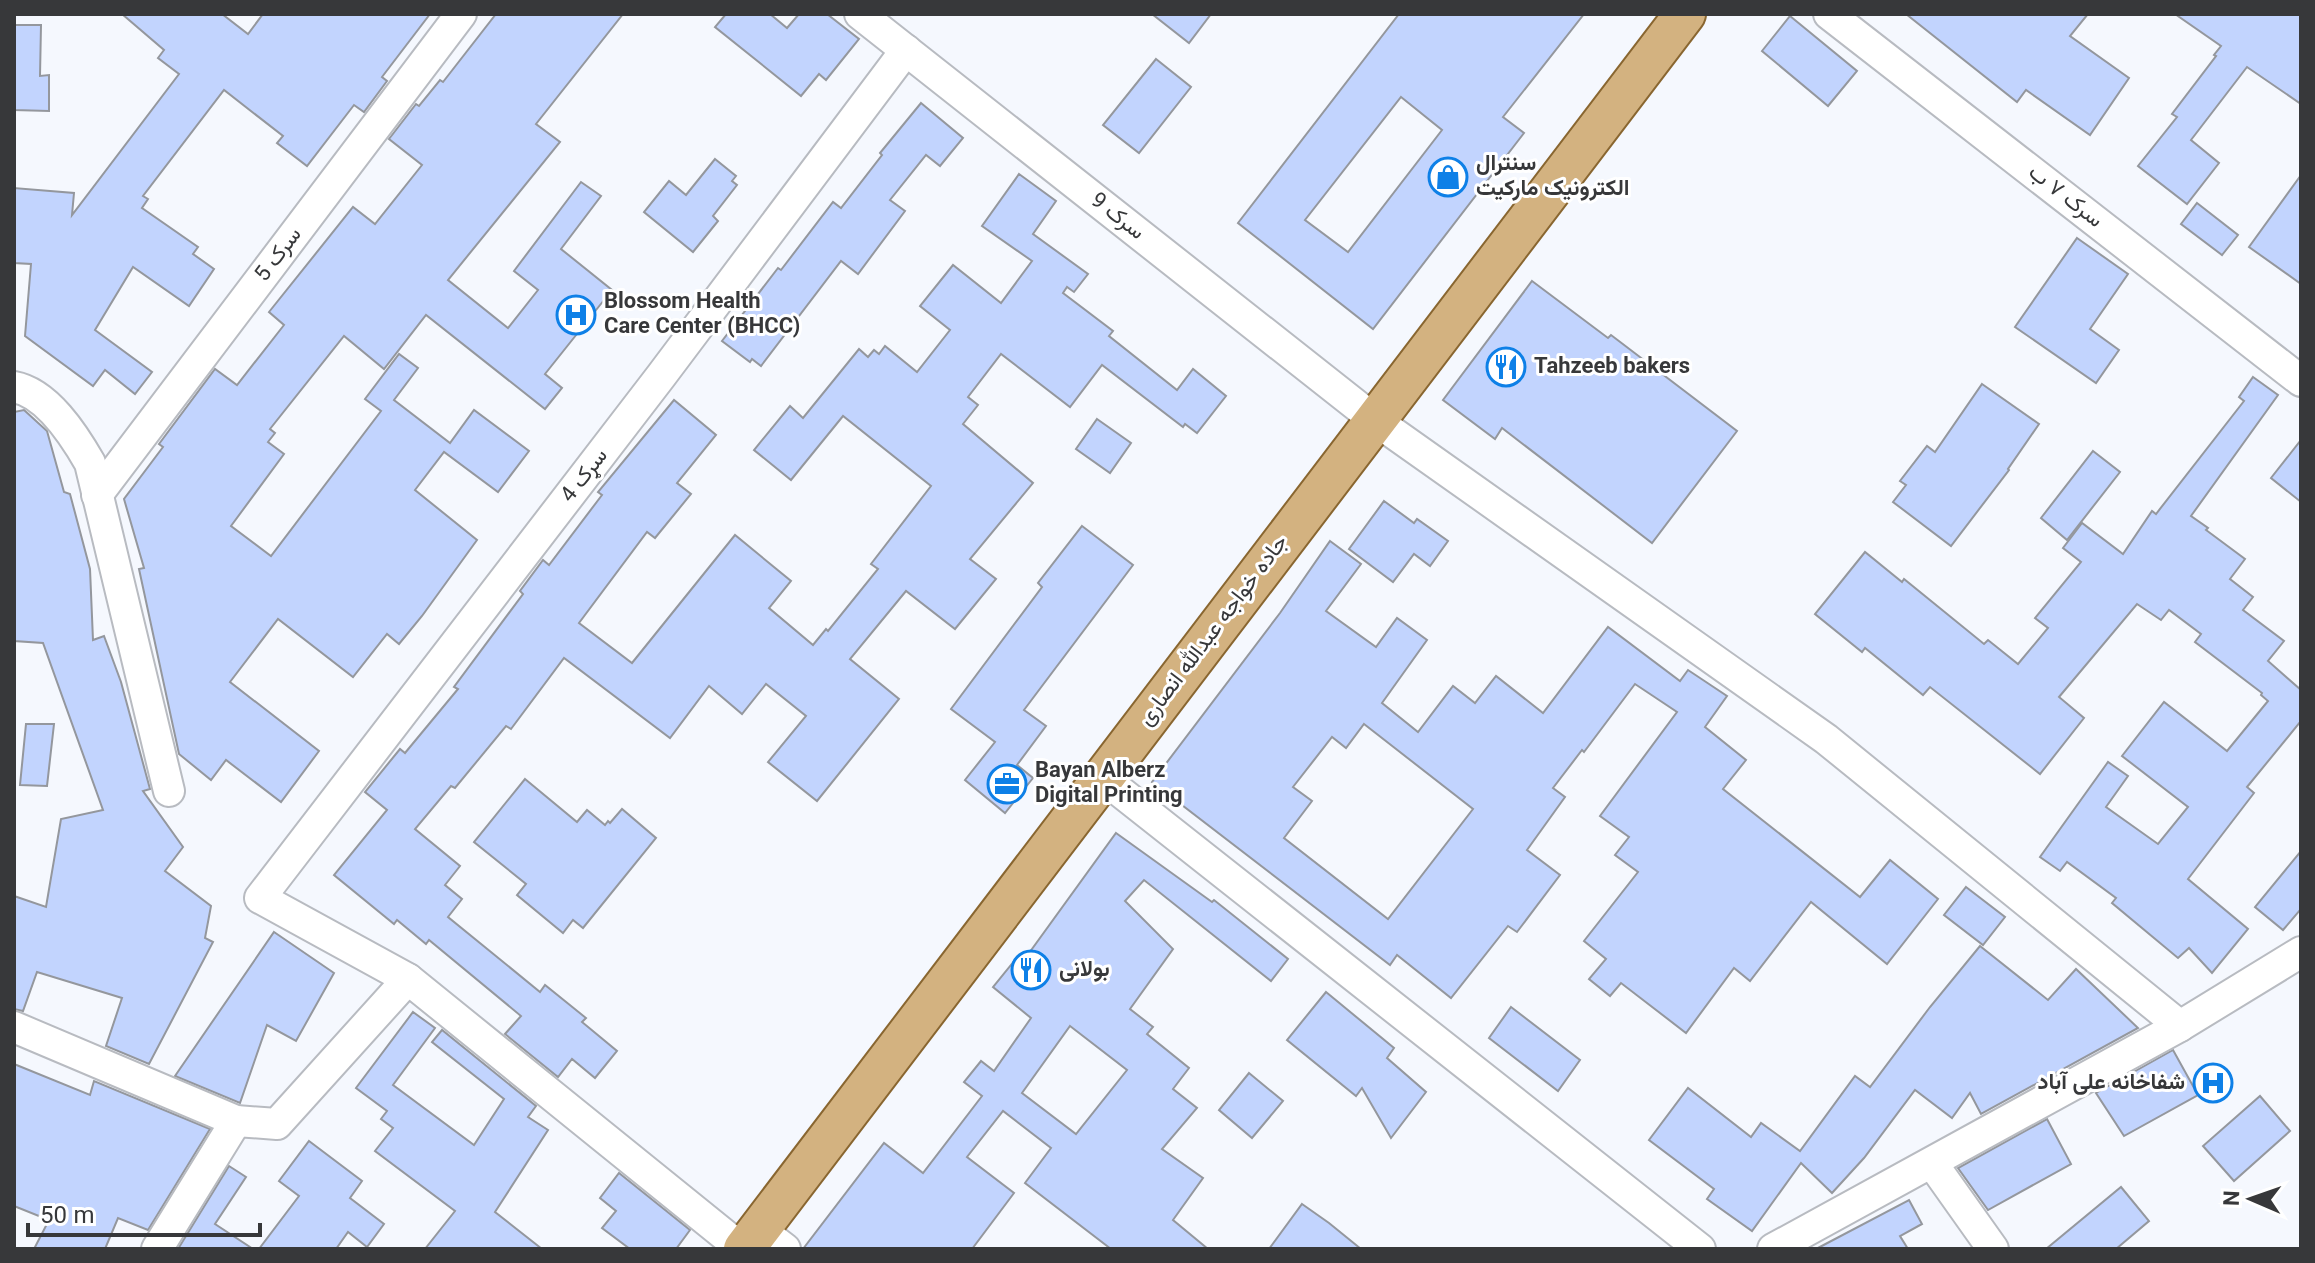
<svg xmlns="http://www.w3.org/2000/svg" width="2315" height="1263" font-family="Georgia,Vazirmatn,serif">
  <rect width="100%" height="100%" fill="#f5f8fe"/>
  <g fill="#c2d4fe" stroke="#94979d" stroke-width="2" fill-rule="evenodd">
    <path d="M 122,14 L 222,14 L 248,34 L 263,14 L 430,14 L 382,77 L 387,81 L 364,112 L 354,105 L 307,166 L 277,143 L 283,136 L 224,90 L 143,196 L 148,199 L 142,208 L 198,247 L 193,254 L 214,269 L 189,306 L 133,267 L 95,330 L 152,372 L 135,394 L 105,370 L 93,386 L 25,336 L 31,264 L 14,263 L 14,188 L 74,193 L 72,215 L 179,74 L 158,58 L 164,50 Z"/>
    <path d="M 496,14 L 623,14 L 536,124 L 560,142 L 448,280 L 508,328 L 538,290 L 514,271 L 581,182 L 601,196 L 561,249 L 612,290 L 545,374 L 562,388 L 545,409 L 426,315 L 384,369 L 344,336 L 270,429 L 275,433 L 268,442 L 284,454 L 231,526 L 271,556 L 381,411 L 365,399 L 399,354 L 418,368 L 394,400 L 450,443 L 474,410 L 529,451 L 498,492 L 444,452 L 415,490 L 477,540 L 422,616 L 399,644 L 387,634 L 353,677 L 278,619 L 230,682 L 319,751 L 281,802 L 226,760 L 211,780 L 179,754 L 139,569 L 144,568 L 124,499 L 163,447 L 159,444 L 215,369 L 237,385 L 284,325 L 269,312 L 353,207 L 375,224 L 422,165 L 389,139 L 416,104 L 419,106 L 440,80 L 443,82 Z"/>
    <path d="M 726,14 L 770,14 L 787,28 L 799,14 L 827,14 L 859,39 L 826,80 L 819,74 L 801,96 L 715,27 Z"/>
    <path d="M 1152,14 L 1211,14 L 1189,43 Z"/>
    <path d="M 1399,14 L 1584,14 L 1503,117 L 1524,133 L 1373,329 L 1238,223 ZM 1401,97 L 1442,130 L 1348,252 L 1305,220 Z"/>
    <path d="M 1906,14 L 2088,14 L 2070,36 L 2129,78 L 2090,135 L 2026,90 L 2017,102 Z"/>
    <path d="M 2175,14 L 2301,14 L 2301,104 L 2247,67 L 2191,140 L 2219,163 L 2187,204 L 2138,166 L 2177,117 L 2172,114 L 2216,56 L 2214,55 L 2221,46 Z"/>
    <path d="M 1790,16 L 1857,71 L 1828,106 L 1762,51 Z"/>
    <path d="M 14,25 L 41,25 L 40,76 L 49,75 L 49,111 L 14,110 Z"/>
    <path d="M 1156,59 L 1191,87 L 1139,153 L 1103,125 Z"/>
    <path d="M 921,103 L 963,138 L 940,166 L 926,155 L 890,200 L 905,211 L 858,274 L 841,261 L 761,366 L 752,359 L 750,362 L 722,341 L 778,268 L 781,270 L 833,202 L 841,208 L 882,155 L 880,153 Z"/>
    <path d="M 715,159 L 736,176 L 732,181 L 737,185 L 713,216 L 718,221 L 693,252 L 644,212 L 669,181 L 686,195 Z"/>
    <path d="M 1019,174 L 1056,201 L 1033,234 L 1088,274 L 1074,292 L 1067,287 L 1063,293 L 1113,331 L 1109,336 L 1177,390 L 1193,369 L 1226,396 L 1197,433 L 1185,424 L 1183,427 L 1102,365 L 1070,407 L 1001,354 L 968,397 L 978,405 L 963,424 L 1033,483 L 970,559 L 996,579 L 955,629 L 906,591 L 850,659 L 899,699 L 817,801 L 768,762 L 806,716 L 766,684 L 742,714 L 709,686 L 670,738 L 564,658 L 511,729 L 506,726 L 455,788 L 451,786 L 415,829 L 460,866 L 445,885 L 462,899 L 448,917 L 540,992 L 545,985 L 586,1018 L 582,1022 L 617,1051 L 595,1078 L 572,1059 L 558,1077 L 505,1034 L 521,1016 L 429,940 L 426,944 L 397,920 L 394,924 L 334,875 L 387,810 L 365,792 L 400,749 L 405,753 L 458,689 L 454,687 L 523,594 L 520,591 L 543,560 L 549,565 L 602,495 L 598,492 L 674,400 L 716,435 L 677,483 L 691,494 L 655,538 L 647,532 L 579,623 L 632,663 L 735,535 L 791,581 L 769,608 L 813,645 L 826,629 L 828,631 L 878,569 L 871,564 L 931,486 L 843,416 L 791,480 L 754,450 L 790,406 L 803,418 L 859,349 L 868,357 L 874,350 L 879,354 L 885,346 L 917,372 L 950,330 L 920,306 L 953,265 L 1001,303 L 1032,261 L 982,226 Z"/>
    <path d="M 2301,175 L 2301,284 L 2249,247 Z"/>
    <path d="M 2197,203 L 2238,235 L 2222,255 L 2181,224 Z"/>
    <path d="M 2077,238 L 2128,274 L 2090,329 L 2119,350 L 2096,383 L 2015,327 Z"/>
    <path d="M 1532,281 L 1608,338 L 1611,335 L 1737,431 L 1652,543 L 1502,428 L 1495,439 L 1443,400 Z"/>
    <path d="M 2253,377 L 2278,395 L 2191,516 L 2208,528 L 2206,530 L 2245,559 L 2230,579 L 2253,597 L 2243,610 L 2284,641 L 2268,661 L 2301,690 L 2301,721 L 2247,787 L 2254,793 L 2188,879 L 2248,929 L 2212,973 L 2189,948 L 2178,958 L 2112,903 L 2116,898 L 2067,862 L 2060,871 L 2040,857 L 2108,762 L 2128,776 L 2106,807 L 2158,844 L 2188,807 L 2122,756 L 2164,702 L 2227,751 L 2268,701 L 2261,695 L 2262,693 L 2195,642 L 2201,634 L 2169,610 L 2161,620 L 2137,604 L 2059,697 L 2084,718 L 2040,774 L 1930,687 L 1923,695 L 1865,648 L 1862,652 L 1815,614 L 1865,552 L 1902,582 L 1904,579 L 1984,644 L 1988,640 L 2018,664 L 2048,628 L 2035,618 L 2081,562 L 2063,548 L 2082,523 L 2123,554 L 2152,511 L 2156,514 L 2244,401 L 2239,397 Z"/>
    <path d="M 1982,384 L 2039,424 L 2008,469 L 2009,470 L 1951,546 L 1893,502 L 1906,485 L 1900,481 L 1927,446 L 1935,452 Z"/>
    <path d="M 24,410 L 47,431 L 64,492 L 70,494 L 90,569 L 93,640 L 104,636 L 121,682 L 150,789 L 143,791 L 183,847 L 165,871 L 211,906 L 205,938 L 213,942 L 149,1064 L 106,1046 L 122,998 L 37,972 L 23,1011 L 14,1009 L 14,896 L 46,907 L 61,819 L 103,810 L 43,643 L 14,641 L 14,412 Z"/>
    <path d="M 1097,419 L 1131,443 L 1110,473 L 1076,449 Z"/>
    <path d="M 2301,440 L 2301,502 L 2271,478 Z"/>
    <path d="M 2093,451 L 2120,472 L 2067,540 L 2041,518 Z"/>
    <path d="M 1384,501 L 1414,523 L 1417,519 L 1448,541 L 1430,566 L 1414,554 L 1393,582 L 1349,549 Z"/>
    <path d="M 1082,526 L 1133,565 L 1024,710 L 1046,726 L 1017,765 L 1033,778 L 1005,813 L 965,780 L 995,742 L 951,709 L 1042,587 L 1038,583 Z"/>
    <path d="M 1330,541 L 1361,564 L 1326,611 L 1376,647 L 1397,618 L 1427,640 L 1382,703 L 1418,732 L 1453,686 L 1475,703 L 1496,676 L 1543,713 L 1608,627 L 1680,681 L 1688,670 L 1727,696 L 1705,727 L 1746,760 L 1723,789 L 1860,897 L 1890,860 L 1938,899 L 1887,964 L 1811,902 L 1750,981 L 1734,968 L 1686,1033 L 1621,983 L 1610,996 L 1589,979 L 1606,959 L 1584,941 L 1638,872 L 1615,855 L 1629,837 L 1600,816 L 1677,712 L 1635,684 L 1584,752 L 1582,750 L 1553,788 L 1565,797 L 1527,850 L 1560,875 L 1517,932 L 1508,926 L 1451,998 L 1397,955 L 1390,965 L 1152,782 L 1280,613 ZM 1364,724 L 1473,809 L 1388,919 L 1284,838 L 1312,801 L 1293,787 L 1332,737 L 1346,748 Z"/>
    <path d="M 26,724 L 54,724 L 47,786 L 20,785 Z"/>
    <path d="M 525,779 L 577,822 L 587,810 L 605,825 L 608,821 L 610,823 L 622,809 L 656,838 L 583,928 L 573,920 L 563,933 L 517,895 L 526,884 L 474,842 Z"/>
    <path d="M 1116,833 L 1212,902 L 1214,900 L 1288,959 L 1271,981 L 1144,880 L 1125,901 L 1173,949 L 1130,1009 L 1153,1027 L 1147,1034 L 1189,1068 L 1173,1089 L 1197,1108 L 1162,1149 L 1203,1178 L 1173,1220 L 1208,1249 L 1111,1249 L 1025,1183 L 1051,1148 L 1003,1111 L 967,1157 L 1014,1193 L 972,1249 L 803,1249 L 884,1143 L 923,1173 L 982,1096 L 964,1082 L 981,1061 L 994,1071 L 1031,1018 L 993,987 L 1019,955 L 1024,960 ZM 1070,1026 L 1127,1070 L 1076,1134 L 1022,1093 Z"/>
    <path d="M 2301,851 L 2301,909 L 2283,930 L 2255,907 Z"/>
    <path d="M 1966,887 L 2005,917 L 1983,945 L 1944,915 Z"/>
    <path d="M 274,932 L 334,973 L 296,1041 L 267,1025 L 240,1103 L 175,1076 Z"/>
    <path d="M 1980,946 L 2048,1000 L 2076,969 L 2138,1028 L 1981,1114 L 1970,1093 L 1952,1118 L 1915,1090 L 1864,1158 L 1832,1193 L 1801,1163 L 1752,1231 L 1707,1199 L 1714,1189 L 1649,1140 L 1688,1088 L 1751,1137 L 1761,1123 L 1800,1151 L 1855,1076 L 1870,1087 L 1930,1007 Z"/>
    <path d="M 1326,992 L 1394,1048 L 1387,1058 L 1426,1092 L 1391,1138 L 1362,1088 L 1356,1096 L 1287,1040 Z"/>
    <path d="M 1511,1007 L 1580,1060 L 1558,1091 L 1489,1038 Z"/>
    <path d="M 413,1012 L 435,1028 L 393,1085 L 474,1145 L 504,1099 L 432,1042 L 442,1030 L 536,1106 L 528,1117 L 548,1130 L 495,1212 L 542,1249 L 425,1249 L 455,1211 L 375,1151 L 393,1128 L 381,1119 L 387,1111 L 356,1088 Z"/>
    <path d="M 2173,1050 L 2198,1095 L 2124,1136 L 2096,1093 Z"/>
    <path d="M 14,1064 L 90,1095 L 94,1081 L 210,1129 L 148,1230 L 118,1218 L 105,1249 L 34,1249 L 49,1220 L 14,1206 Z"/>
    <path d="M 1249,1073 L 1283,1101 L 1252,1138 L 1219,1110 Z"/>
    <path d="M 2260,1096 L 2290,1131 L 2234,1181 L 2203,1146 Z"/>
    <path d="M 2047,1119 L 2071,1164 L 1988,1210 L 1958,1168 Z"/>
    <path d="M 309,1141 L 362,1181 L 350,1198 L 384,1224 L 367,1247 L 348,1232 L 336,1249 L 259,1249 L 299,1196 L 279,1181 Z"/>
    <path d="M 229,1166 L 246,1177 L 215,1224 L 253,1249 L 178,1249 Z"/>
    <path d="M 619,1173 L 690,1230 L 676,1249 L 630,1249 L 602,1228 L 616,1211 L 600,1198 Z"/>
    <path d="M 2121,1187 L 2149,1221 L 2116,1249 L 2046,1249 Z"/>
    <path d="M 1909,1200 L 1922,1224 L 1900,1236 L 1908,1249 L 1816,1249 Z"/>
    <path d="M 1302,1204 L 1329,1223 L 1361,1249 L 1269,1249 Z"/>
  </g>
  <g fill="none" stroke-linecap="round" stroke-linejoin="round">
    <defs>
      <g id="minor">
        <path d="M 860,14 L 1375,420 L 1826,739 L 2180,1026"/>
        <path d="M 1829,14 L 2301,381"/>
        <path d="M 14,387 C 47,393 74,435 90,463 L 169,791"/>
        <path d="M 97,495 L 461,14"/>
        <path d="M 1103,778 L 1700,1249"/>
        <path d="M 14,1027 L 236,1121 L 277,1124 L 408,979"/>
        <path d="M 1932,1163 L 1993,1249"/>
        <path d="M 759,1229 L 785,1249"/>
        <path d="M 157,1249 L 236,1121"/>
        <path d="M 742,1249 L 408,979 L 260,898 L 661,376 L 906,50"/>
        <path d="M 1773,1249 L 2180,1026 L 2301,952"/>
      </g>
      <path id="major" d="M 744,1249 L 1685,14"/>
    </defs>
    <use href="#minor" stroke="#b8bbc1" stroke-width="34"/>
    <use href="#major" stroke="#896630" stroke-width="44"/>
    <use href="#minor" stroke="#fff" stroke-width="30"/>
    <use href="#major" stroke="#d3b280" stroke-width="40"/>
  </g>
  <defs>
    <symbol id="shop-ring" viewBox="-11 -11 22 22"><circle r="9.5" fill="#fff" stroke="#0e80e7" stroke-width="1.5"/><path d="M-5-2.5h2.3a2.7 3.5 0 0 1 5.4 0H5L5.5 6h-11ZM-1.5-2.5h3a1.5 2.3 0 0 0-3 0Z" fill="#0e80e7"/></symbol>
    <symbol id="hospital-ring" viewBox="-11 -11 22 22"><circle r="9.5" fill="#fff" stroke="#0e80e7" stroke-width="1.5"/><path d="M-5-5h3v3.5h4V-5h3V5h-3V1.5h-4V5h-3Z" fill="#0e80e7"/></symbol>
    <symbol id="restaurant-ring" viewBox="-11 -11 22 22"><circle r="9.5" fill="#fff" stroke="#0e80e7" stroke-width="1.5"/><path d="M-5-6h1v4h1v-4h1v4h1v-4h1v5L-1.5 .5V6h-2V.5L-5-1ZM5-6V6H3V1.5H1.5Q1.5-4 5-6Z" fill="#0e80e7"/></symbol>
    <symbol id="office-ring" viewBox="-11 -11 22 22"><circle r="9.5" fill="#fff" stroke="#0e80e7" stroke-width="1.5"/><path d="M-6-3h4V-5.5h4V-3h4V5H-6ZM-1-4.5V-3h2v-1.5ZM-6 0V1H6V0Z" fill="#0e80e7"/></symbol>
  </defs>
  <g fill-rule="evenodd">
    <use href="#shop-ring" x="1426" y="155" width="44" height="44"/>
    <use href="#hospital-ring" x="554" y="293" width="44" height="44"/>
    <use href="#restaurant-ring" x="1484" y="345" width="44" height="44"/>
    <use href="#office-ring" x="985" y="762" width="44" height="44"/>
    <use href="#restaurant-ring" x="1009" y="948" width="44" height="44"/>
    <use href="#hospital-ring" x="2191" y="1061" width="44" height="44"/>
  </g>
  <g text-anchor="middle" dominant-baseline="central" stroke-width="6" stroke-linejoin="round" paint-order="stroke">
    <g font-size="22" font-weight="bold" fill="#37383a" stroke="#fff" text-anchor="start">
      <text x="1476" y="164">سنترال<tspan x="1476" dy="25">الکترونیک مارکیت</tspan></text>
      <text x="604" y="302">Blossom Health<tspan x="604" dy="25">Care Center (BHCC)</tspan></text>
      <text x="1534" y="367">Tahzeeb bakers</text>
      <text x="1035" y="771">Bayan Alberz<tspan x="1035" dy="25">Digital Printing</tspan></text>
      <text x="1059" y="970">بولانی</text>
      <text x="2185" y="1083" text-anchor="end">شفاخانه علی آباد</text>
    </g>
    <g font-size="22" fill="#37383a" stroke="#fff">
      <text transform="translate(2065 197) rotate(38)">سرک ۷ ب</text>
      <text transform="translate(1117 217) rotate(38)">سرک 9</text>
      <text transform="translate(279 255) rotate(-53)">سرک 5</text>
      <text transform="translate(585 476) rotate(-52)">سړک 4</text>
      <text transform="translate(1214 631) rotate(-53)">جاده خواجه عبدالله انصاری</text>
    </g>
  </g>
  <rect width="2315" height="1263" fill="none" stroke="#37383a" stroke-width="32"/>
  <g transform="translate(2251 1199) rotate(272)" stroke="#ffffff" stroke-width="6" paint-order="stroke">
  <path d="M0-6L14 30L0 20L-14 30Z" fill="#37383a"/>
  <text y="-12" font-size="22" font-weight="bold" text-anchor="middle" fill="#37383a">N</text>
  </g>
  <path d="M28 1223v12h232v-12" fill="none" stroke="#37383a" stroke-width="4"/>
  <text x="40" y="1223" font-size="24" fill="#37383a" stroke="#ffffff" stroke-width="6" paint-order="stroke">50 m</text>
</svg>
